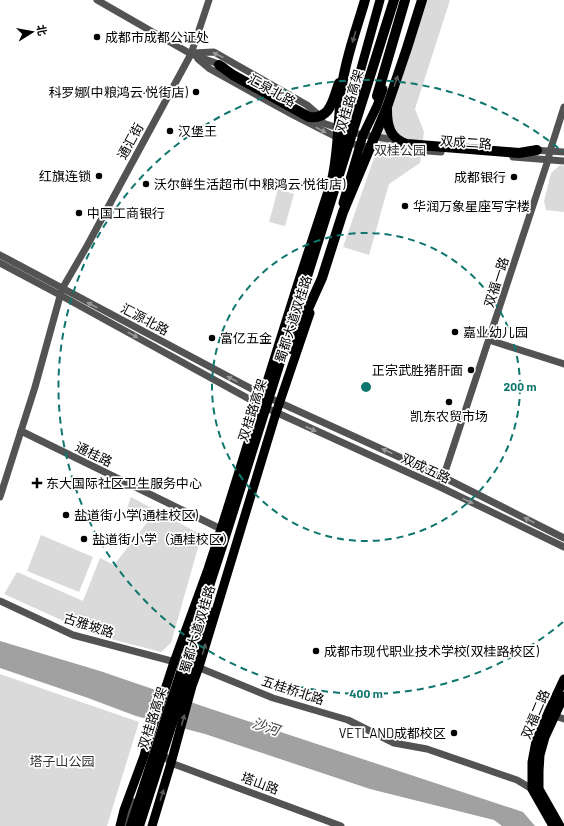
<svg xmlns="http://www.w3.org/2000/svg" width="564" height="826" font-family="Barlow,'Noto Sans SC',sans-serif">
  <rect width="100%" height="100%" fill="#fff"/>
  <g fill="#dadada">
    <path d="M 427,0 L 450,0 L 415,109 L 424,132 L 420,163 L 389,184 L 369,255 L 343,247 L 390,112 Z"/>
    <path d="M 560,165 L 564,166 L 564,212 L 546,210 L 544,201 L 551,173 Z"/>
    <path d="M 278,189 L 294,194 L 285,226 L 269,222 Z"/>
    <path d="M 131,497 L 198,533 L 199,544 L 171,643 L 161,652 L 92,634 L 4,594 L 17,572 L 83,601 L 100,558 L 114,565 L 149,520 L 127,508 Z"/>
    <path d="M 41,535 L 93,557 L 79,592 L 27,571 Z"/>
    <path d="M 0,674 L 139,722 L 107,826 L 0,826 Z"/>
  </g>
  <path fill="#a1a1a1" d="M 0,641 L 100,671 L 211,709 L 523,812 L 535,826 L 502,826 L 494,820 L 370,789 L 205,734 L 136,716 L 88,698 L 0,668 Z"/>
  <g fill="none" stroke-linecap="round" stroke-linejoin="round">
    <g stroke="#535353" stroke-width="7">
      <path d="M 97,0 L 191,54 L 224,66"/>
      <path d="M 193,53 L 214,52 L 307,105 L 322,118"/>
      <path d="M 198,59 L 210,69 L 293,115 L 344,141 L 360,146 L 441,152"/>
      <path d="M 312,117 L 320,122 L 341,129"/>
      <path d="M 359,134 L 389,139 L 398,140"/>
      <path d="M 532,150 L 564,152"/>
      <path d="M 513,157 L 564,161"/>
      <path d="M 0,255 L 263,395 L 443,477 L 564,538"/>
      <path d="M 0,263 L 60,295 L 260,405 L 440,487 L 564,547"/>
      <path d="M 489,340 L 564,364"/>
      <path d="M 21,431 L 221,529"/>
      <path d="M 442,481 L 548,160 L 550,151 L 564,107"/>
      <path d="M 0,497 L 35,387 L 62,289 L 87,246 L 191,54 L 209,0"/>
      <path d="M 0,601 L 73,635 L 179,663"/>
      <path d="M 195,666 L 273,698 L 348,720 L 394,743 L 427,749 L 517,780 L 532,789 L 536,789"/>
      <path d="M 551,715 L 564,719"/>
      <path d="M 161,752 L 171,763 L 341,826"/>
      <path d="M 124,826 L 134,802"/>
    </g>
    <g stroke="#000" stroke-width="9">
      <path d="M 339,157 L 344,141 L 357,83 L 380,0"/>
      <path d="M 343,203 L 363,135 L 377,106 L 383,89"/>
      <path d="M 120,826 L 124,810 L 144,756 L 146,748 L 174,662 L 208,569 L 221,529 L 296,289 L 334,173"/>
      <path d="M 152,826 L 171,763 L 192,686 L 199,667 L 276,413 L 310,313"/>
      <path d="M 553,826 L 532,789 L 532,762 L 536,741 L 548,713 L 564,679"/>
      <path d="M 560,826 L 539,789 L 539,771 L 540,755 L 545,737 L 564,696"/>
    </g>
    <g stroke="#000" stroke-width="10">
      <path d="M 219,65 L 233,75 L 309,117 C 331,120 333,99 339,83"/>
      <path d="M 377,96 L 405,0"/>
      <path d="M 387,110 C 387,126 390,139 407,144 L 519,153 L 537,150"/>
      <path d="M 332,180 C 339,149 338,117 342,86 C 346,56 357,28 365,0"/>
      <path d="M 290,349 L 322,278 L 343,212 L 387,107 L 407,48 L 422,0"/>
      <path d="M 131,826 L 224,540 L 394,0"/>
      <path d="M 139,826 L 208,611"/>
    </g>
  </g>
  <defs><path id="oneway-solid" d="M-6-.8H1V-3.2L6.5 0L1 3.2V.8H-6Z"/></defs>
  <g fill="#595959">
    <use href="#oneway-solid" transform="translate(354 37) rotate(107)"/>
    <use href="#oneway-solid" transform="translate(396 81) rotate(-71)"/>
    <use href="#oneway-solid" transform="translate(204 649) rotate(-73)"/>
    <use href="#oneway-solid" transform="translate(183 720) rotate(-75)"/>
    <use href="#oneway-solid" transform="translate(162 795) rotate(-73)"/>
  </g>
  <g fill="#989898">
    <use href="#oneway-solid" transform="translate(218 55) rotate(-155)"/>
    <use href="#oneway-solid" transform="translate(321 130) rotate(27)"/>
    <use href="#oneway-solid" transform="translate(92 305) rotate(-152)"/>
    <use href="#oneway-solid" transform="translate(133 335) rotate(29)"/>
    <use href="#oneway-solid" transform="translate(232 379) rotate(-152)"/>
    <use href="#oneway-solid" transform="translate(311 429) rotate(24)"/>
    <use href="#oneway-solid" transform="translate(387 451) rotate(-155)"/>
    <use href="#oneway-solid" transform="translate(468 501) rotate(26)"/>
    <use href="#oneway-solid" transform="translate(529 520) rotate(-153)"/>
  </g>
  <g fill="none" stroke="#0f766e" stroke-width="2" stroke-dasharray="7 5">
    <circle cx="366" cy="387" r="154"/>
    <path d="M563 622A307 307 0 1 1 563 152"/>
  </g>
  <g fill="#000" stroke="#fff" stroke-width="1.5">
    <circle cx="97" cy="37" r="4"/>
    <circle cx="196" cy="92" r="4"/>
    <circle cx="170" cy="131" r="4"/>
    <circle cx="99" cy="176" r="4"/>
    <circle cx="514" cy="177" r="4"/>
    <circle cx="146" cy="184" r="4"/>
    <circle cx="405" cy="206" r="4"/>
    <circle cx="79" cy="213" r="4"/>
    <circle cx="455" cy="332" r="4"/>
    <circle cx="212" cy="338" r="4"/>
    <circle cx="471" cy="370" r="4"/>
    <circle cx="449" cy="402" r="4"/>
    <path d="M35 477h4v4h4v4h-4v4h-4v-4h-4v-4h4z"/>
    <circle cx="66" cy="515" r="4"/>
    <circle cx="84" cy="539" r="4"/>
    <circle cx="316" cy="651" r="4"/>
    <circle cx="454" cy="733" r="4"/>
  </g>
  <g text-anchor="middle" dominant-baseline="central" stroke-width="3.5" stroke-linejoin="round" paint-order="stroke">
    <g font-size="13" fill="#000" stroke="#fff" text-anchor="start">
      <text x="105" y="37">成都市成都公证处</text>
      <text x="188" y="92" text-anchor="end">科罗娜(中粮鸿云·悦街店)</text>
      <text x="178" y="131">汉堡王</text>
      <text x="91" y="176" text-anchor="end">红旗连锁</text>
      <text x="506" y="177" text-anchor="end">成都银行</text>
      <text x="154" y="184">沃尔鲜生活超市(中粮鸿云·悦街店)</text>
      <text x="413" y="206">华润万象星座写字楼</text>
      <text x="87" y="213">中国工商银行</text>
      <text x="463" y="332">嘉业幼儿园</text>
      <text x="220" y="338">富亿五金</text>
      <text x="463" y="370" text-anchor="end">正宗武胜猪肝面</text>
      <text x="449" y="416" text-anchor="middle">凯东农贸市场</text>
      <text x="46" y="483">东大国际社区卫生服务中心</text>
      <text x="74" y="515">盐道街小学(通桂校区)</text>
      <text x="92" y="539">盐道街小学（通桂校区）</text>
      <text x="324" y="651">成都市现代职业技术学校(双桂路校区)</text>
      <text x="446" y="733" text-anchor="end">VETLAND成都校区</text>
    </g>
    <g font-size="13" fill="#000" stroke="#fff">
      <text transform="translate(272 90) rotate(29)">汇泉北路</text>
      <text transform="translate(349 101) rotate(-73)">双桂路高架</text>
      <text transform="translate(130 141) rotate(-61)">通汇街</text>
      <text transform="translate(466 142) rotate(4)">双成二路</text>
      <text transform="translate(496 282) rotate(-72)">双福一路</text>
      <text transform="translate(145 319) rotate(28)">汇源北路</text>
      <text transform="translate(293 319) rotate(-72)">蜀都大道双桂路</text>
      <text transform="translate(252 410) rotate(-72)">双桂路高架</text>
      <text transform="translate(94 454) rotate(26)">通桂路</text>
      <text transform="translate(426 468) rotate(25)">双成五路</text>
      <text transform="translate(89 625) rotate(18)">古雅坡路</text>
      <text transform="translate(197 629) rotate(-73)">蜀都大道双桂路</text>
      <text transform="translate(293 690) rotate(18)">五桂桥北路</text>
      <text transform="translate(535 714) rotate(-67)">双福二路</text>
      <text transform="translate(152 718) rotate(-72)">双桂路高架</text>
      <text transform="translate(260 783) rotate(20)">塔山路</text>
    </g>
    <g font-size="13" fill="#313131" stroke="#fff">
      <text x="400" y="150">双桂公园</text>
      <text x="62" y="761">塔子山公园</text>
    </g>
    <g font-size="14" font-style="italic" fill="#424242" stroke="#fff">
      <text transform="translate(266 726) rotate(18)">沙河</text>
    </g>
  </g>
  <circle cx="366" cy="387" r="6" fill="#0f766e" stroke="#fff" stroke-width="2"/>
  <g font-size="12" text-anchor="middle" font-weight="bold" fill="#0f766e" stroke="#fff" stroke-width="3.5" stroke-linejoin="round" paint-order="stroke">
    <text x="520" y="391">200 m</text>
    <text x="366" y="698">400 m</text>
  </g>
  <g transform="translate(32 32) rotate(79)" stroke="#ffffff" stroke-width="3" paint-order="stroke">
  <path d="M0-3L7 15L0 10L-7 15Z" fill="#000000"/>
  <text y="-6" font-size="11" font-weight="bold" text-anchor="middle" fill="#000000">北</text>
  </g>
</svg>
